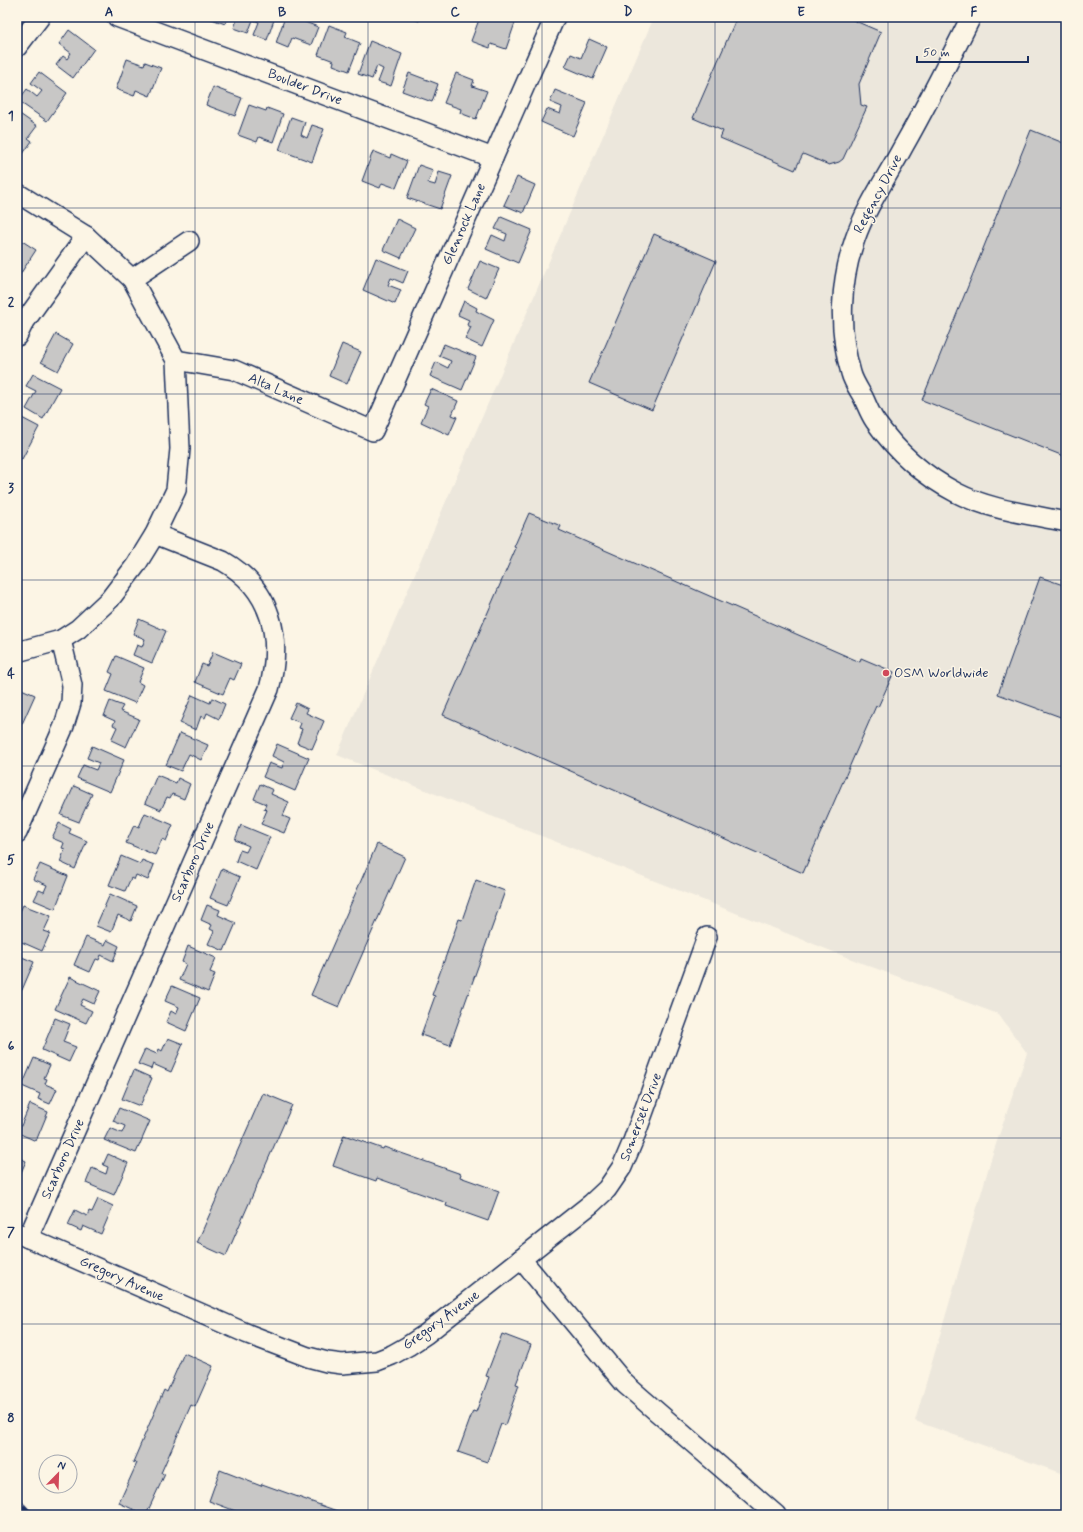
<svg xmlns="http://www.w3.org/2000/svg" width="1083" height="1532" font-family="Mynerve,sans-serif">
  <rect width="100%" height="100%" fill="#fcf5e5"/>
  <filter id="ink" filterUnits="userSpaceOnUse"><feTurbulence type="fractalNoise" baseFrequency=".025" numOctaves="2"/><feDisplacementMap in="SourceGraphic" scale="8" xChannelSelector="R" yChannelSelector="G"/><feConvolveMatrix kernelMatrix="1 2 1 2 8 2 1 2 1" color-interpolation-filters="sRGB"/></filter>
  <g filter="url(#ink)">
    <path fill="#ece7dc" d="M 654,17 L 1066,17 L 1066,1475 L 915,1421 L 992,1156 L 1027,1053 L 998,1014 L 864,964 L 337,755 Z"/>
    <g fill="#c8c7c6" stroke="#1b2f5e">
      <path d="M 210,17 L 228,17 L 225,24 L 209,18 Z"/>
      <path d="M 238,17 L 275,17 L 267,40 L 254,35 L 259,22 L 253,20 L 248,33 L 234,28 Z"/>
      <path d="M 285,17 L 292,17 L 318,27 L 311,45 L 292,38 L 288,48 L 276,43 Z"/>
      <path d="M 408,17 L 420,17 L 419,21 Z"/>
      <path d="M 480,17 L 507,17 L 516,20 L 506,49 L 491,44 L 490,48 L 471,41 Z"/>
      <path d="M 737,17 L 846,17 L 881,32 L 859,84 L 861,105 L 867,107 L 843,159 L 839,162 L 829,165 L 803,154 L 795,170 L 720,138 L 723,131 L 693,118 Z"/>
      <path d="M 329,25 L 347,32 L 345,37 L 360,43 L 349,71 L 333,65 L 334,61 L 318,55 Z"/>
      <path d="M 69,30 L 94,49 L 73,78 L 56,65 L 63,56 L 67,59 L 71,53 L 59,44 Z"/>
      <path d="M 589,39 L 607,47 L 593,79 L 565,67 L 571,54 L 581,58 Z"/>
      <path d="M 370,41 L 402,54 L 391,86 L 378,82 L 383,69 L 377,66 L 372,79 L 358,74 Z"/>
      <path d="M 127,59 L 144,65 L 145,62 L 161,68 L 150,96 L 136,90 L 134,96 L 116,89 Z"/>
      <path d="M 39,72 L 67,93 L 47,121 L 18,101 L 27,89 L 37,97 L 42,91 L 31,83 Z"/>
      <path d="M 409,73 L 438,84 L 432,102 L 402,91 Z"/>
      <path d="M 456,73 L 474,80 L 472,86 L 487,91 L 476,119 L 460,113 L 461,109 L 444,103 Z"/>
      <path d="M 213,87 L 242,98 L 235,116 L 206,105 Z"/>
      <path d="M 555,90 L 587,103 L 573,136 L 541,122 L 547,109 L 560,114 L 562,107 L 550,102 Z"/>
      <path d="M 249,105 L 266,111 L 267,108 L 283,114 L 273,142 L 259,137 L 257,142 L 238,135 Z"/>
      <path d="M 17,112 L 37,126 L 28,138 L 32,141 L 20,158 L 17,155 Z"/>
      <path d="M 291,117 L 305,122 L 301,135 L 307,138 L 312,125 L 324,129 L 312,162 L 279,150 Z"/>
      <path d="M 1031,130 L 1066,144 L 1066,457 L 922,400 Z"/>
      <path d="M 373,151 L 390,158 L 391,154 L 407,161 L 396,188 L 382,183 L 380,188 L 362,181 Z"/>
      <path d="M 419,165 L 433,170 L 428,183 L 435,185 L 439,172 L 452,176 L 440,209 L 407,198 Z"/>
      <path d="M 517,177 L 535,185 L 523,213 L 504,205 Z"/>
      <path d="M 501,217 L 532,230 L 518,263 L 486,249 L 492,235 L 505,241 L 507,234 L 495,229 Z"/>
      <path d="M 397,219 L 415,228 L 401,258 L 383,250 Z"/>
      <path d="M 654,234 L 716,261 L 652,410 L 589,383 Z"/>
      <path d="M 19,239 L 36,250 L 19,276 L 17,275 L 17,242 Z"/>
      <path d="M 376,258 L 408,271 L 403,283 L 391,278 L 388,285 L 401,290 L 395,304 L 363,290 Z"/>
      <path d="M 480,261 L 499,269 L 486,298 L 468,289 Z"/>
      <path d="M 464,301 L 477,308 L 476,311 L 494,320 L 482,347 L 465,339 L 471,327 L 467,325 L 469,320 L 458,315 Z"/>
      <path d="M 56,334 L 73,344 L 58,371 L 41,362 Z"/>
      <path d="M 342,344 L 361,352 L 347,384 L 329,376 Z"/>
      <path d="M 444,344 L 476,357 L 462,390 L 430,376 L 436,362 L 448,368 L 451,361 L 439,356 Z"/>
      <path d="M 33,374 L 60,388 L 43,419 L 26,409 L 36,391 L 26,386 Z"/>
      <path d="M 431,389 L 458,401 L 452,415 L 457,417 L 449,435 L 421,422 L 428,406 L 424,404 Z"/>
      <path d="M 20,417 L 39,427 L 22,459 L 17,456 L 17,435 L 19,430 L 17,429 L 17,422 Z"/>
      <path d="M 529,513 L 561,526 L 559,530 L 860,662 L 861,658 L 894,672 L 878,707 L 876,706 L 803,873 L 443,715 L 516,548 L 514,547 Z"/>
      <path d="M 1040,577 L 1066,586 L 1066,719 L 998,694 Z"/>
      <path d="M 139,619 L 166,631 L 152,663 L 133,655 L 137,645 L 142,647 L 145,639 L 133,634 Z"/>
      <path d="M 213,652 L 241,664 L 234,680 L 230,678 L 223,694 L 195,682 L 202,664 L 207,666 Z"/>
      <path d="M 116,656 L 144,668 L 138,682 L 143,685 L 135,703 L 106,691 L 113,674 L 109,672 Z"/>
      <path d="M 17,687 L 35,695 L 22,724 L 17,721 Z"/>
      <path d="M 192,695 L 210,703 L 212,698 L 225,704 L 219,719 L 207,713 L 205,718 L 201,716 L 196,730 L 180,723 Z"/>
      <path d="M 110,701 L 123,706 L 120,711 L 139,719 L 126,747 L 111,740 L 117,727 L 113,725 L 115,721 L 104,716 Z"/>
      <path d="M 296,703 L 308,709 L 306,713 L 324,721 L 312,749 L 297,743 L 302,729 L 299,728 L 301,723 L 289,718 Z"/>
      <path d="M 180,733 L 208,745 L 201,760 L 189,754 L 181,771 L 166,765 Z"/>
      <path d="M 277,744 L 309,758 L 295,791 L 263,777 L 269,763 L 282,768 L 284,762 L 272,756 Z"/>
      <path d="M 92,746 L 124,760 L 110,792 L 77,778 L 83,765 L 96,770 L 99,763 L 87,758 Z"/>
      <path d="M 157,775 L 176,783 L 178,778 L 190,784 L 184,799 L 172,794 L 170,798 L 167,797 L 161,810 L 145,803 Z"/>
      <path d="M 260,784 L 273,790 L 271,794 L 289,802 L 283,816 L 290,819 L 284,833 L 261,824 L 267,810 L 264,809 L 266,804 L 254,799 Z"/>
      <path d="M 74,786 L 92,794 L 79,822 L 61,815 Z"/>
      <path d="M 145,813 L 173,825 L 166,841 L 162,839 L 155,855 L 126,843 L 134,825 L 139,827 Z"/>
      <path d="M 59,823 L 71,829 L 69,833 L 87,841 L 75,869 L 60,862 L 65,849 L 62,848 L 64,843 L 52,838 Z"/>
      <path d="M 241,825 L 270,837 L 256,870 L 236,861 L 240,850 L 246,852 L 249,846 L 235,840 Z"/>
      <path d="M 377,844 L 405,857 L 339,1007 L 311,995 Z"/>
      <path d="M 121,856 L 140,864 L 142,860 L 154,865 L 148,880 L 136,875 L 134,880 L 131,878 L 125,891 L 109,885 Z"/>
      <path d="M 40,864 L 68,876 L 55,909 L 34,900 L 39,890 L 44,892 L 47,885 L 33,879 Z"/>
      <path d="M 222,869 L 240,877 L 228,905 L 210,898 Z"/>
      <path d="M 476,880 L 505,891 L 450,1045 L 421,1035 L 435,996 L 432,995 L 459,919 L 462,920 Z"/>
      <path d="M 110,894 L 137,906 L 131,921 L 118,915 L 111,932 L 96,926 Z"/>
      <path d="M 23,905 L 51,916 L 44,931 L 50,933 L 42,951 L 17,940 L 17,930 L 20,922 L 17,921 L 17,918 Z"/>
      <path d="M 207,905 L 220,910 L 218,915 L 236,923 L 224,951 L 208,944 L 214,931 L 210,929 L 212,925 L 201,920 Z"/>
      <path d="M 86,937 L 105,945 L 107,940 L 119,946 L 113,961 L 101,955 L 99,960 L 96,959 L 90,972 L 74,965 Z"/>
      <path d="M 188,946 L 216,958 L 210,972 L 215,974 L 208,992 L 179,980 L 186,964 L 182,962 Z"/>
      <path d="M 17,955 L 34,962 L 22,990 L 17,988 Z"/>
      <path d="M 70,977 L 100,991 L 94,1004 L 83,999 L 80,1005 L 92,1011 L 86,1023 L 55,1009 Z"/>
      <path d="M 172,986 L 200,998 L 186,1031 L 166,1022 L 171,1011 L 176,1014 L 179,1007 L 165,1001 Z"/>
      <path d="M 55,1018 L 70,1024 L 63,1042 L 76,1047 L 69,1062 L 42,1050 Z"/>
      <path d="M 168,1038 L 183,1044 L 171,1072 L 153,1064 L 151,1069 L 138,1064 L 145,1049 L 157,1054 L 159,1049 L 162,1051 Z"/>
      <path d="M 34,1058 L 50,1065 L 44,1078 L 47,1079 L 45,1084 L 57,1089 L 50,1104 L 38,1099 L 40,1094 L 22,1086 Z"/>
      <path d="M 134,1070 L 152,1078 L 140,1106 L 122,1099 Z"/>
      <path d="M 263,1093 L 292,1105 L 226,1256 L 197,1243 Z"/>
      <path d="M 30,1104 L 48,1112 L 36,1141 L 18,1133 Z"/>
      <path d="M 119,1108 L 150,1121 L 136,1153 L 104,1140 L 110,1128 L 122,1133 L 125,1126 L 113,1121 Z"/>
      <path d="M 344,1135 L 383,1149 L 384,1147 L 461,1174 L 460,1177 L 499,1191 L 488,1221 L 446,1206 L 447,1203 L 377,1178 L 376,1181 L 333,1166 Z"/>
      <path d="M 108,1154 L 128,1163 L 114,1195 L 86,1183 L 92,1168 L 106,1174 L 108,1167 L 103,1165 Z"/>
      <path d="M 17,1157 L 26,1161 L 17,1182 Z"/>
      <path d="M 98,1199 L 113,1206 L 101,1234 L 83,1226 L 81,1231 L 68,1225 L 75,1210 L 87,1216 L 89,1211 L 92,1212 Z"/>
      <path d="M 502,1334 L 531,1345 L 516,1384 L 519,1385 L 505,1425 L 501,1424 L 487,1462 L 458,1452 L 473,1411 L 476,1412 L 489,1377 L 486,1376 Z"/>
      <path d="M 184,1353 L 213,1366 L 195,1407 L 191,1405 L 161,1473 L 165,1474 L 146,1515 L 119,1503 L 137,1463 L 133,1462 L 164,1390 L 167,1392 Z"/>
      <path d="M 220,1470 L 261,1486 L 262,1484 L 337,1511 L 336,1514 L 340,1515 L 246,1515 L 209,1501 Z"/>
    </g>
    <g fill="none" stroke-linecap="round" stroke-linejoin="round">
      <defs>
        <g id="minor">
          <path d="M 117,17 L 493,158"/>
          <path d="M 971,17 C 949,61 927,105 903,147 C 887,177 866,207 855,239 C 840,282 838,329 851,373 C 853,381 859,390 863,397 C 867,405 870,414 875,421 C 896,451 924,476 957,493 C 990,510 1030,514 1066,522"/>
          <path d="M 17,47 L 40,17"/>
          <path d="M 17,193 L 86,236 L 132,279 L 176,360 L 180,449 L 176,490 L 155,534 L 136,565 L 110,599 L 78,629 L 61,640 L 17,652"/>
          <path d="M 132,279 L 189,241"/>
          <path d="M 17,336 L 23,324 L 86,236"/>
          <path d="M 176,360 L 234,370 L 373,431 L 555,17"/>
          <path d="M 17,833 L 64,726 L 71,703 L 72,685 L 61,640"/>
          <path d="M 17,1233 L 248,1334 L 308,1357 L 327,1362 L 342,1364 L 377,1361 L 392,1355 L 408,1346 L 426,1334 L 591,1204 L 607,1189 L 622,1167 L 633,1141 L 707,937"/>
          <path d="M 28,1238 L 269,689 C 283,638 272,589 223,561 L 155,534"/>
          <path d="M 521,1259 L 625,1384 L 776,1515"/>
        </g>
      </defs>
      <use href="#minor" stroke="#1b2f5e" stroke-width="22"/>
      <use href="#minor" stroke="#fcf5e5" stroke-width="19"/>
      <defs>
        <path id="rail" d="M 17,1499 L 32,1515"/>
      </defs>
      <use href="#rail" stroke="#1b2f5e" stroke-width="4.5"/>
      <use href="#rail" stroke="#fcf5e5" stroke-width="3" stroke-dasharray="9" stroke-linecap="butt"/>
    </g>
  </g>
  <path fill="none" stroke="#1b2f5e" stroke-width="1" stroke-opacity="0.55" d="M 195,17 L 195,1515M 368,17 L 368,1515M 542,17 L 542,1515M 715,17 L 715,1515M 888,17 L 888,1515M 17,208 L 1066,208M 17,394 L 1066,394M 17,580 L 1066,580M 17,766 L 1066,766M 17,952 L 1066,952M 17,1138 L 1066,1138M 17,1324 L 1066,1324"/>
  <circle fill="#d1495b" stroke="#fcf5e5" stroke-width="1.5" cx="886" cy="673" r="4"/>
  <g text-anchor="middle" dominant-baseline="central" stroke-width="3" stroke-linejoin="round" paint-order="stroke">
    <g font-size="14" fill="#1b2f5e" stroke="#fcf5e5">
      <text transform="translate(305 87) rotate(21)">Boulder Drive</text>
      <text transform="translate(878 194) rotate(-62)">Regency Drive</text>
      <text transform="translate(464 224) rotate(-66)">Glenrock Lane</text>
      <text transform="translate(276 389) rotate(24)">Alta Lane</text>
      <text transform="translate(193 862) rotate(-66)">Scarboro Drive</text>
      <text transform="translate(641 1117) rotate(-69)">Somerset Drive</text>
      <text transform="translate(63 1159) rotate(-66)">Scarboro Drive</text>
      <text transform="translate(122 1279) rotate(24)">Gregory Avenue</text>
      <text transform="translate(441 1320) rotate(-36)">Gregory Avenue</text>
    </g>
    <g font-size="14" fill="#1b2f5e" stroke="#fcf5e5" text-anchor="start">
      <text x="894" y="673">OSM Worldwide</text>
    </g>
  </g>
  <rect width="1083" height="1532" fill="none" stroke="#fcf5e5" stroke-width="44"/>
  <g transform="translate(58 1474) rotate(23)"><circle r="19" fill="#fcf5e5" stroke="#a2a6af"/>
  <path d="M0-3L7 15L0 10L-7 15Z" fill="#d1495b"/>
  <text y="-6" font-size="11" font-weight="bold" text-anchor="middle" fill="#1b2f5e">N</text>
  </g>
  <path d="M917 56v6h111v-6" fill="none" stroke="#1b2f5e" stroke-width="2"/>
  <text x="923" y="56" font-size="12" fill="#1b2f5e" stroke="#fcf5e5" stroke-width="3" paint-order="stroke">50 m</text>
  <rect x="22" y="22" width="1039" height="1488" fill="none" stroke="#1b2f5e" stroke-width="1.5"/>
  <g font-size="13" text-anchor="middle" font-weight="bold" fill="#1b2f5e">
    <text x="109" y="16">A</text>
    <text x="282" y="16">B</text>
    <text x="455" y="16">C</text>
    <text x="628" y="16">D</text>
    <text x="801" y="16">E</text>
    <text x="974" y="16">F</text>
    <text x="11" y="120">1</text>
    <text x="11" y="306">2</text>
    <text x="11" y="492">3</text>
    <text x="11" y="678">4</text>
    <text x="11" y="864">5</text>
    <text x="11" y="1050">6</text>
    <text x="11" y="1236">7</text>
    <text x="11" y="1422">8</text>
  </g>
</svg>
